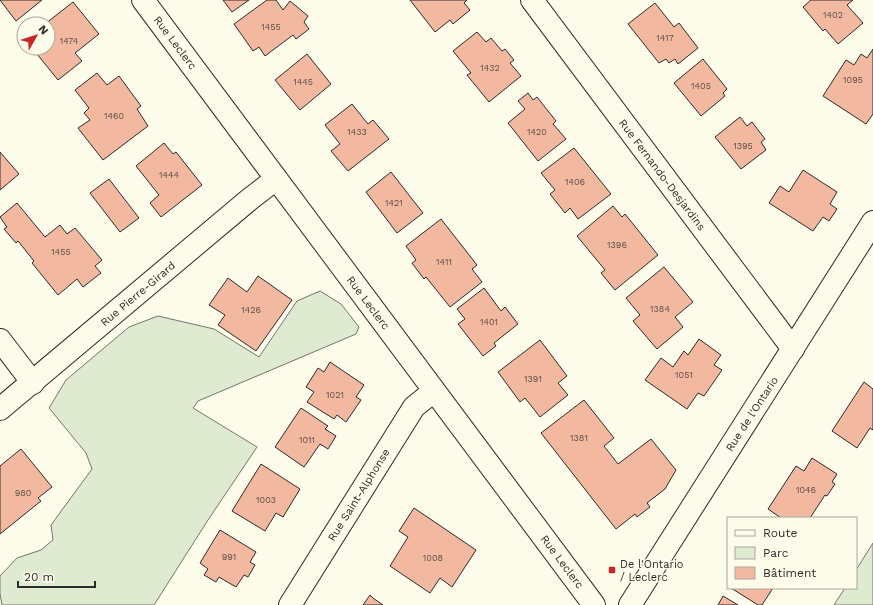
<svg xmlns="http://www.w3.org/2000/svg" width="873" height="605" font-family="'Work Sans',sans-serif">
  <rect width="100%" height="100%" fill="#fdfbea"/>
  <g fill="#deebd1" stroke="#74746e">
    <path d="M 320,291 L 341,304 L 359,327 L 356,334 L 198,401 L 193,408 L 257,447 L 208,520 L 154,605 L 2,605 L 0,594 L 0,576 L 17,558 L 41,550 L 53,540 L 51,525 L 92,469 L 86,453 L 49,408 L 66,380 L 129,327 L 158,316 L 214,329 L 259,357 L 297,301 Z"/>
    <path d="M 873,543 L 873,605 L 834,605 L 845,588 L 856,588 L 856,570 Z"/>
  </g>
  <g fill="#f2b8a0" stroke="#2b2b2b">
    <path d="M 0,0 L 42,0 L 16,21 Z"/>
    <path d="M 223,0 L 249,0 L 232,12 Z"/>
    <path d="M 267,0 L 276,0 L 283,10 L 290,1 L 308,16 L 304,22 L 309,29 L 296,39 L 293,35 L 265,56 L 259,47 L 253,51 L 234,24 Z"/>
    <path d="M 410,0 L 467,0 L 464,3 L 470,10 L 453,24 L 450,20 L 435,32 Z"/>
    <path d="M 811,0 L 853,0 L 847,5 L 863,23 L 838,44 L 825,29 L 823,31 L 803,7 Z"/>
    <path d="M 73,2 L 99,34 L 75,53 L 82,61 L 58,80 L 32,48 L 48,48 L 48,24 L 45,24 Z"/>
    <path d="M 655,3 L 674,27 L 679,23 L 698,48 L 678,64 L 675,59 L 669,63 L 666,59 L 659,63 L 628,24 Z"/>
    <path d="M 477,32 L 486,42 L 491,38 L 502,51 L 505,49 L 514,60 L 510,63 L 521,76 L 489,102 L 467,75 L 471,73 L 453,51 Z"/>
    <path d="M 873,49 L 873,114 L 866,124 L 823,96 L 846,60 L 854,65 L 861,54 L 867,58 Z"/>
    <path d="M 307,54 L 331,84 L 300,110 L 275,80 Z"/>
    <path d="M 703,59 L 727,89 L 723,93 L 725,96 L 701,116 L 674,83 Z"/>
    <path d="M 97,73 L 107,85 L 119,76 L 141,106 L 137,109 L 148,126 L 103,160 L 78,128 L 90,120 L 84,113 L 89,108 L 75,90 Z"/>
    <path d="M 528,93 L 533,100 L 537,97 L 556,121 L 553,124 L 566,139 L 538,161 L 508,123 L 525,109 L 518,101 Z"/>
    <path d="M 352,104 L 368,124 L 373,120 L 389,139 L 348,171 L 331,151 L 340,144 L 325,125 Z"/>
    <path d="M 740,117 L 747,126 L 752,122 L 765,139 L 761,142 L 766,150 L 741,169 L 715,137 Z"/>
    <path d="M 164,143 L 173,154 L 176,152 L 202,185 L 161,217 L 150,203 L 159,195 L 136,166 Z"/>
    <path d="M 574,148 L 611,194 L 578,219 L 570,208 L 565,213 L 550,194 L 555,190 L 541,173 Z"/>
    <path d="M 0,152 L 19,174 L 0,190 Z"/>
    <path d="M 803,170 L 837,192 L 830,204 L 837,209 L 829,221 L 823,217 L 813,231 L 769,203 L 780,186 L 789,192 Z"/>
    <path d="M 391,172 L 423,213 L 397,233 L 366,192 Z"/>
    <path d="M 109,179 L 139,218 L 120,232 L 90,193 Z"/>
    <path d="M 17,203 L 45,237 L 60,225 L 67,234 L 75,228 L 102,260 L 95,266 L 101,273 L 83,287 L 77,279 L 58,295 L 32,263 L 34,261 L 18,241 L 16,243 L 4,229 L 7,227 L 0,217 Z"/>
    <path d="M 613,206 L 622,217 L 625,214 L 658,255 L 615,290 L 601,273 L 605,270 L 577,236 Z"/>
    <path d="M 441,219 L 477,265 L 472,269 L 482,282 L 450,307 L 426,277 L 424,279 L 412,263 L 416,260 L 406,246 Z"/>
    <path d="M 664,267 L 693,302 L 675,317 L 683,327 L 657,349 L 633,321 L 640,315 L 626,298 Z"/>
    <path d="M 258,276 L 292,300 L 256,351 L 218,325 L 225,315 L 209,305 L 228,278 L 247,292 Z"/>
    <path d="M 484,288 L 501,311 L 505,307 L 518,324 L 494,343 L 496,346 L 483,356 L 458,324 L 465,319 L 457,309 Z"/>
    <path d="M 699,339 L 721,355 L 714,365 L 722,370 L 704,396 L 698,393 L 687,409 L 645,380 L 661,358 L 673,367 L 684,351 L 688,355 Z"/>
    <path d="M 540,340 L 567,376 L 558,383 L 568,395 L 540,417 L 525,398 L 520,402 L 498,372 Z"/>
    <path d="M 330,362 L 364,385 L 356,397 L 361,400 L 346,422 L 337,415 L 334,419 L 307,402 L 314,392 L 306,387 L 318,368 L 324,372 Z"/>
    <path d="M 864,382 L 873,389 L 873,430 L 870,428 L 857,448 L 832,431 Z"/>
    <path d="M 584,400 L 614,438 L 604,446 L 618,464 L 651,439 L 676,470 L 665,489 L 647,503 L 650,507 L 637,517 L 635,514 L 616,529 L 541,433 Z"/>
    <path d="M 301,408 L 328,426 L 325,429 L 336,436 L 328,449 L 320,444 L 304,467 L 275,447 Z"/>
    <path d="M 21,449 L 52,487 L 38,498 L 41,501 L 0,534 L 0,466 Z"/>
    <path d="M 812,458 L 837,474 L 832,482 L 835,484 L 827,496 L 825,495 L 810,518 L 781,518 L 768,509 L 796,466 L 804,471 Z"/>
    <path d="M 261,464 L 300,489 L 283,517 L 276,513 L 265,531 L 232,511 Z"/>
    <path d="M 414,508 L 476,550 L 452,587 L 440,578 L 430,593 L 390,566 L 408,537 L 399,531 Z"/>
    <path d="M 220,530 L 256,552 L 250,562 L 255,565 L 248,577 L 244,575 L 236,587 L 219,577 L 216,582 L 204,575 L 208,569 L 200,563 Z"/>
    <path d="M 731,588 L 773,588 L 762,605 L 758,605 Z"/>
    <path d="M 370,595 L 373,598 L 383,605 L 363,605 Z"/>
    <path d="M 723,596 L 738,605 L 718,605 Z"/>
  </g>
  <g fill="none" stroke-linecap="round" stroke-linejoin="round">
    <defs>
      <g id="street">
        <path d="M 143,0 L 594,605"/>
        <path d="M 532,0 L 793,349"/>
        <path d="M 0,340 L 33,383"/>
        <path d="M 0,409 L 250,199 L 276,179"/>
        <path d="M 290,605 L 414,407 L 434,391"/>
        <path d="M 630,605 L 873,222"/>
      </g>
    </defs>
    <use href="#street" stroke="#2b2b2b" stroke-width="24"/>
    <use href="#street" stroke="#fdfbea" stroke-width="22"/>
  </g>
  <rect fill="#c62828" stroke="#fdfbea" stroke-width="1.5" x="608" y="566" width="8" height="8" rx="2"/>
  <g text-anchor="middle" dominant-baseline="central" stroke-width="3" stroke-linejoin="round" paint-order="stroke">
    <g font-size="9" fill="#5d4e48">
      <text x="833" y="15">1402</text>
      <text x="271" y="27">1455</text>
      <text x="665" y="38">1417</text>
      <text x="69" y="41">1474</text>
      <text x="490" y="68">1432</text>
      <text x="853" y="80">1095</text>
      <text x="303" y="82">1445</text>
      <text x="701" y="86">1405</text>
      <text x="114" y="116">1460</text>
      <text x="357" y="132">1433</text>
      <text x="537" y="132">1420</text>
      <text x="743" y="146">1395</text>
      <text x="169" y="175">1444</text>
      <text x="575" y="182">1406</text>
      <text x="394" y="203">1421</text>
      <text x="617" y="245">1396</text>
      <text x="61" y="252">1455</text>
      <text x="444" y="262">1411</text>
      <text x="660" y="309">1384</text>
      <text x="251" y="310">1426</text>
      <text x="489" y="322">1401</text>
      <text x="684" y="375">1051</text>
      <text x="533" y="379">1391</text>
      <text x="335" y="395">1021</text>
      <text x="579" y="438">1381</text>
      <text x="307" y="440">1011</text>
      <text x="806" y="490">1046</text>
      <text x="23" y="493">980</text>
      <text x="266" y="500">1003</text>
      <text x="229" y="557">991</text>
      <text x="433" y="558">1008</text>
    </g>
    <g font-size="11" fill="#2b2b2b" stroke="#fdfbea">
      <text transform="translate(175 43) rotate(53)">Rue Leclerc</text>
      <text transform="translate(662 175) rotate(53)">Rue Fernando-Desjardins</text>
      <text transform="translate(138 294) rotate(-40)">Rue Pierre-Girard</text>
      <text transform="translate(368 303) rotate(53)">Rue Leclerc</text>
      <text transform="translate(752 414) rotate(-57)">Rue de l'Ontario</text>
      <text transform="translate(359 495) rotate(-58)">Rue Saint-Alphonse</text>
      <text transform="translate(562 562) rotate(53)">Rue Leclerc</text>
    </g>
    <g font-size="11" fill="#2b2b2b" stroke="#fdfbea" text-anchor="start">
      <text x="620" y="564">De l'Ontario<tspan x="620" dy="13">/ Leclerc</tspan></text>
    </g>
  </g>
  <rect x="727" y="517" width="130" height="72" fill="#fdfbea" stroke="#a9a89e"/>
  <rect x="735" y="530" width="20" height="6" fill="#fdfbea" stroke="#a9a89e"/>
  <text x="763" y="537" font-size="12" fill="#2b2b2b">Route</text>
  <rect x="735" y="547" width="20" height="12" fill="#deebd1" stroke="#a9a89e"/>
  <text x="763" y="557" font-size="12" fill="#2b2b2b">Parc</text>
  <rect x="735" y="567" width="20" height="12" fill="#f2b8a0" stroke="#a9a89e"/>
  <text x="763" y="577" font-size="12" fill="#2b2b2b">Bâtiment</text>
  <g transform="translate(36 36) rotate(51)"><circle r="19" fill="#fdfbea" stroke="#a9a89e"/>
  <path d="M0-3L7 15L0 10L-7 15Z" fill="#c62828"/>
  <text y="-6" font-size="11" font-weight="bold" text-anchor="middle" fill="#2b2b2b">N</text>
  </g>
  <path d="M18 581v6h77v-6" fill="none" stroke="#2b2b2b" stroke-width="2"/>
  <text x="24" y="581" font-size="12" fill="#2b2b2b" stroke="#fdfbea" stroke-width="3" paint-order="stroke">20 m</text>
</svg>
